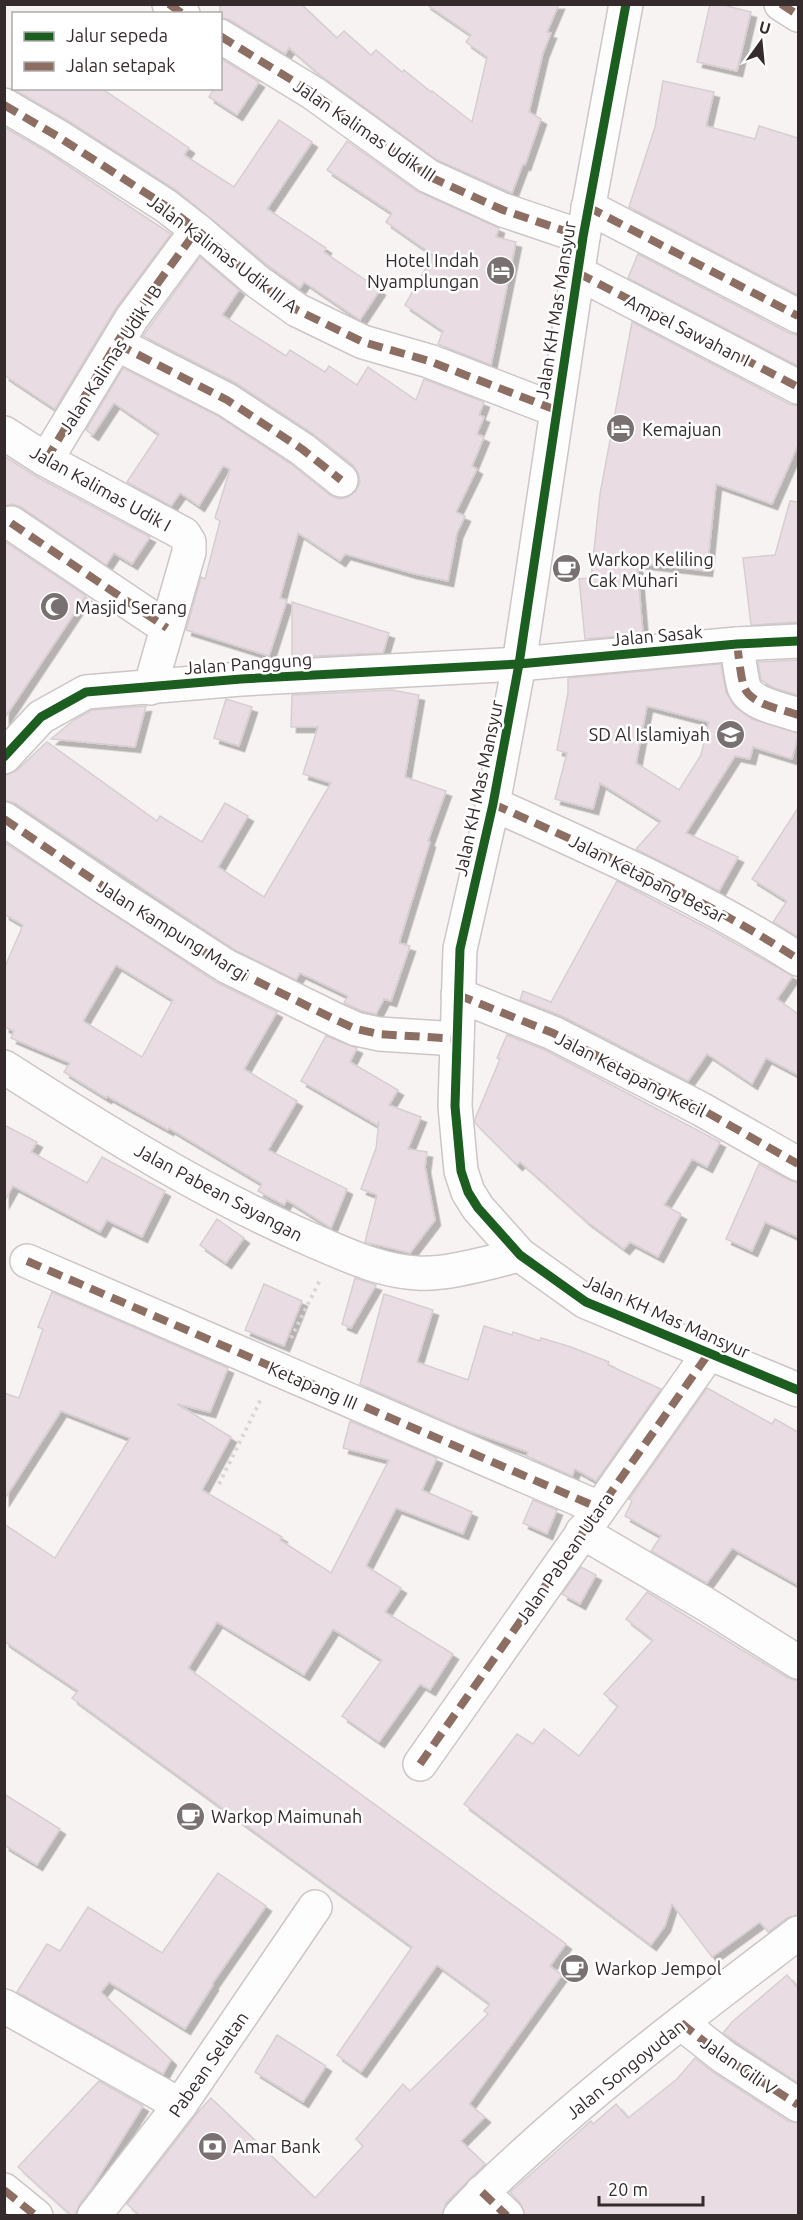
<svg xmlns="http://www.w3.org/2000/svg" width="803" height="2220" font-family="Ubuntu,sans-serif">
  <defs>
    <filter id="shadow"><feDropShadow dx="5.5" dy="5.5" stdDeviation="0" flood-color="#0004"/></filter>
  </defs>
  <rect width="100%" height="100%" fill="#f8f3f3"/>
  <g fill="#eadce3" stroke="#d6cfd2" stroke-width="1.5" fill-rule="evenodd" filter="url(#shadow)">
    <path d="M 220,4 L 301,4 L 337,38 L 344,31 L 371,55 L 376,50 L 402,72 L 404,70 L 431,92 L 432,91 L 472,122 L 487,57 L 466,42 L 471,35 L 426,4 L 559,4 L 547,32 L 551,33 L 543,53 L 529,112 L 541,119 L 525,165 L 523,164 L 512,193 L 437,160 L 320,75 L 289,48 L 285,54 L 230,20 L 220,17 Z"/>
    <path d="M 710,4 L 719,4 L 751,12 L 737,71 L 697,62 Z"/>
    <path d="M 220,58 L 259,82 L 237,115 L 209,97 L 214,88 L 220,88 Z"/>
    <path d="M 663,81 L 714,92 L 706,126 L 755,139 L 759,126 L 798,138 L 798,295 L 629,207 L 655,127 Z"/>
    <path d="M 13,89 L 101,88 L 189,148 L 184,155 L 234,187 L 279,120 L 312,142 L 267,209 L 326,248 L 324,252 L 380,290 L 360,320 L 304,282 L 300,288 L 270,267 L 176,190 L 67,120 Z"/>
    <path d="M 4,127 L 47,152 L 171,234 L 116,308 L 55,409 L 4,375 Z"/>
    <path d="M 347,141 L 417,191 L 499,228 L 496,237 L 516,242 L 491,365 L 438,344 L 443,331 L 405,305 L 433,255 L 386,222 L 392,213 L 327,170 Z"/>
    <path d="M 638,254 L 789,333 L 798,335 L 798,366 L 628,278 Z"/>
    <path d="M 200,257 L 239,290 L 222,315 L 286,356 L 290,350 L 325,372 L 329,366 L 357,385 L 368,367 L 416,400 L 424,379 L 484,402 L 479,415 L 484,417 L 477,434 L 484,437 L 472,466 L 477,469 L 456,512 L 465,516 L 457,533 L 448,581 L 411,573 L 345,554 L 340,561 L 298,533 L 280,598 L 287,600 L 269,656 L 186,630 L 201,577 L 205,579 L 220,521 L 215,518 L 230,469 L 223,466 L 199,506 L 180,493 L 171,506 L 127,482 L 159,434 L 114,403 L 93,435 L 86,430 L 123,368 L 218,416 L 291,464 L 330,495 L 339,499 L 348,497 L 356,491 L 360,482 L 358,473 L 353,465 L 312,433 L 236,383 L 143,336 Z"/>
    <path d="M 632,322 L 789,404 L 798,406 L 798,445 L 772,504 L 716,484 L 707,571 L 637,563 L 643,634 L 585,639 L 579,579 L 591,578 L 600,494 Z"/>
    <path d="M 4,456 L 37,477 L 150,537 L 132,564 L 114,553 L 106,565 L 21,507 L 13,504 L 4,506 Z"/>
    <path d="M 790,501 L 798,502 L 798,622 L 751,625 L 743,558 L 775,555 Z"/>
    <path d="M 4,541 L 86,596 L 4,719 Z"/>
    <path d="M 292,602 L 389,633 L 383,653 L 292,657 Z"/>
    <path d="M 798,660 L 798,695 L 774,688 L 761,680 L 758,662 Z"/>
    <path d="M 721,664 L 726,692 L 735,707 L 752,719 L 798,733 L 798,736 L 792,759 L 753,747 L 750,759 L 735,756 L 686,833 L 738,857 L 719,891 L 636,849 L 661,821 L 600,783 L 593,809 L 555,799 L 567,753 L 557,750 L 568,693 L 568,678 ZM 647,706 L 709,722 L 701,755 L 679,790 L 636,763 Z"/>
    <path d="M 392,690 L 419,695 L 405,777 L 446,791 L 428,841 L 430,842 L 399,943 L 410,946 L 391,1001 L 384,999 L 376,1014 L 362,1011 L 344,1003 L 348,996 L 300,973 L 296,980 L 235,950 L 15,803 L 4,800 L 4,776 L 17,770 L 47,742 L 157,821 L 160,816 L 202,842 L 225,803 L 248,816 L 218,867 L 264,897 L 331,783 L 303,774 L 318,727 L 291,727 L 292,695 Z"/>
    <path d="M 226,699 L 252,707 L 239,746 L 214,738 Z"/>
    <path d="M 146,706 L 135,747 L 51,739 L 74,720 L 92,710 Z"/>
    <path d="M 798,808 L 798,937 L 773,922 L 787,901 L 752,879 Z"/>
    <path d="M 4,842 L 216,982 L 277,1012 L 244,1069 L 297,1101 L 268,1150 L 347,1189 L 331,1228 L 287,1200 L 284,1205 L 258,1191 L 262,1184 L 169,1128 L 168,1130 L 107,1096 L 106,1098 L 64,1072 L 70,1063 L 11,1038 L 14,1031 L 4,1027 L 4,969 L 23,925 L 4,914 ZM 116,965 L 173,1000 L 142,1057 L 83,1021 Z"/>
    <path d="M 617,881 L 715,932 L 793,976 L 777,999 L 798,1014 L 798,1075 L 766,1058 L 752,1084 L 707,1054 L 688,1081 L 562,1016 L 520,1000 L 523,991 L 551,1002 Z"/>
    <path d="M 507,1035 L 545,1050 L 720,1142 L 707,1167 L 692,1159 L 664,1205 L 681,1214 L 658,1257 L 630,1242 L 624,1249 L 586,1221 L 520,1162 L 517,1165 L 475,1123 L 475,1119 L 500,1059 L 497,1058 Z"/>
    <path d="M 326,1036 L 357,1048 L 350,1062 L 398,1090 L 389,1105 L 421,1117 L 408,1149 L 427,1152 L 425,1167 L 435,1220 L 410,1253 L 365,1242 L 377,1195 L 361,1189 L 376,1148 L 379,1121 L 377,1125 L 301,1081 Z"/>
    <path d="M 4,1125 L 37,1142 L 31,1152 L 87,1183 L 102,1157 L 165,1191 L 142,1237 L 107,1220 L 100,1232 L 13,1186 L 4,1202 Z"/>
    <path d="M 759,1164 L 789,1180 L 798,1183 L 798,1237 L 765,1222 L 752,1251 L 726,1239 Z"/>
    <path d="M 217,1219 L 244,1238 L 226,1263 L 200,1245 Z"/>
    <path d="M 355,1278 L 376,1285 L 351,1328 L 342,1324 Z"/>
    <path d="M 264,1284 L 302,1301 L 284,1346 L 245,1330 Z"/>
    <path d="M 52,1292 L 228,1368 L 210,1412 L 177,1404 L 231,1437 L 202,1490 L 282,1537 L 280,1540 L 331,1573 L 389,1460 L 343,1448 L 350,1421 L 437,1458 L 422,1490 L 472,1512 L 463,1534 L 396,1508 L 366,1566 L 401,1588 L 385,1612 L 453,1654 L 430,1690 L 420,1684 L 379,1742 L 342,1716 L 382,1660 L 333,1629 L 304,1675 L 217,1622 L 188,1668 L 566,1944 L 550,1966 L 562,1975 L 469,2104 L 485,2117 L 461,2141 L 485,2164 L 446,2203 L 442,2216 L 140,2216 L 127,2204 L 199,2111 L 211,2098 L 315,2198 L 363,2146 L 356,2139 L 403,2084 L 410,2091 L 488,2014 L 484,2011 L 490,2004 L 437,1965 L 361,2072 L 337,2055 L 412,1947 L 72,1698 L 78,1691 L 4,1641 L 4,1524 L 55,1558 L 130,1438 L 61,1411 L 4,1500 L 4,1393 L 19,1398 L 43,1329 L 38,1327 Z"/>
    <path d="M 384,1294 L 433,1310 L 417,1362 L 468,1380 L 484,1326 L 512,1335 L 513,1332 L 540,1341 L 541,1338 L 571,1347 L 609,1362 L 608,1365 L 661,1389 L 596,1481 L 575,1469 L 572,1476 L 527,1456 L 528,1452 L 458,1427 L 360,1384 Z"/>
    <path d="M 707,1388 L 772,1424 L 775,1419 L 798,1432 L 798,1585 L 732,1548 L 707,1583 L 651,1551 L 661,1536 L 625,1516 L 632,1501 L 629,1499 Z"/>
    <path d="M 533,1500 L 557,1510 L 547,1534 L 523,1523 Z"/>
    <path d="M 581,1567 L 596,1575 L 580,1604 L 562,1594 Z"/>
    <path d="M 647,1592 L 788,1678 L 798,1681 L 798,1915 L 787,1918 L 768,1932 L 760,1922 L 712,1957 L 672,1904 L 665,1926 L 651,1945 L 464,1804 L 517,1734 L 533,1744 L 544,1729 L 579,1756 L 618,1706 L 604,1694 L 653,1640 L 626,1619 Z"/>
    <path d="M 4,1794 L 60,1829 L 37,1865 L 4,1845 Z"/>
    <path d="M 218,1873 L 266,1906 L 212,1984 L 213,1985 L 185,2029 L 109,1982 L 101,1992 L 171,2060 L 163,2074 L 17,1992 L 47,1944 L 60,1951 L 88,1907 L 162,1953 Z"/>
    <path d="M 787,1975 L 798,1988 L 798,2083 L 723,2033 L 732,2022 Z"/>
    <path d="M 277,2035 L 326,2066 L 303,2102 L 255,2072 Z"/>
    <path d="M 695,2058 L 714,2073 L 788,2121 L 798,2123 L 798,2216 L 525,2216 L 520,2203 L 510,2192 L 515,2188 L 591,2121 L 593,2124 L 616,2104 L 628,2118 L 677,2079 Z"/>
    <path d="M 99,2081 L 143,2106 L 91,2189 L 79,2205 L 75,2216 L 72,2216 L 18,2167 Z"/>
  </g>
  <g fill="none" stroke-linecap="round" stroke-linejoin="round">
    <defs>
      <g id="minor">
        <path d="M 169,4 L 183,14"/>
        <path d="M 626,4 L 583,237 L 519,664 L 493,804 L 460,949 L 455,1106 L 461,1171 L 468,1192 L 478,1208 L 520,1255 L 586,1302 L 798,1390"/>
        <path d="M 781,4 L 798,15"/>
        <path d="M 220,36 L 313,93 L 428,176 L 503,210 L 583,237"/>
        <path d="M 4,105 L 57,136 L 166,206 L 197,230 L 258,282 L 297,310 L 363,342 L 429,361 L 556,410"/>
        <path d="M 588,207 L 798,316"/>
        <path d="M 578,273 L 798,387"/>
        <path d="M 117,344 L 227,400 L 302,449 L 341,480"/>
        <path d="M 4,433 L 46,460 L 184,534 L 189,542 L 189,552 L 150,688"/>
        <path d="M 46,460 L 132,318 L 197,230"/>
        <path d="M 11,523 L 167,628"/>
        <path d="M 737,644 C 739,657 740,674 744,687 C 751,705 782,709 798,715"/>
        <path d="M 4,757 L 41,717 L 86,692 L 241,679 L 519,664 L 737,644 L 798,641"/>
        <path d="M 493,804 C 597,851 702,897 798,959"/>
        <path d="M 4,819 L 110,891 L 226,966 L 336,1020 L 356,1029 L 379,1034 L 457,1039"/>
        <path d="M 458,995 L 553,1033 L 701,1109 L 798,1164"/>
        <path d="M 4,1067 C 104,1131 205,1194 314,1241 C 347,1255 380,1271 417,1273 C 448,1275 489,1262 520,1255"/>
        <path d="M 27,1261 L 599,1508"/>
        <path d="M 582,1532 L 707,1605 L 798,1662"/>
        <path d="M 420,1764 L 709,1353"/>
        <path d="M 4,2006 L 180,2105"/>
        <path d="M 681,2023 L 724,2057 L 798,2105"/>
        <path d="M 4,2190 L 36,2216"/>
        <path d="M 482,2192 L 507,2216"/>
        <path d="M 94,2216 L 180,2105 L 315,1907"/>
        <path d="M 460,2216 C 487,2186 516,2161 546,2134 C 626,2063 713,1998 798,1933"/>
      </g>
    </defs>
    <use href="#minor" stroke="#cdc5c6" stroke-width="36"/>
    <g stroke="#d9d6d7" stroke-width="4" stroke-dasharray="3 4.5" stroke-linecap="butt">
      <path d="M 291,1338 L 320,1280"/>
      <path d="M 219,1484 L 261,1399"/>
    </g>
    <use href="#minor" stroke="#fefdfd" stroke-width="33"/>
    <g stroke="#8d6e63" stroke-width="8" stroke-dasharray="15 8" stroke-linecap="butt">
      <path d="M 169,4 L 183,14"/>
      <path d="M 781,4 L 798,15"/>
      <path d="M 220,36 L 313,93 L 428,176 L 503,210 L 583,237"/>
      <path d="M 4,105 L 57,136 L 166,206 L 197,230 L 258,282 L 297,310 L 363,342 L 429,361 L 556,410"/>
      <path d="M 588,207 L 798,316"/>
      <path d="M 578,273 L 798,387"/>
      <path d="M 117,344 L 227,400 L 302,449 L 341,480"/>
      <path d="M 46,460 L 132,318 L 197,230"/>
      <path d="M 11,523 L 167,628"/>
      <path d="M 737,644 C 739,657 740,674 744,687 C 751,705 782,709 798,715"/>
      <path d="M 493,804 C 597,851 702,897 798,959"/>
      <path d="M 4,819 L 110,891 L 226,966 L 336,1020 L 356,1029 L 379,1034 L 457,1039"/>
      <path d="M 458,995 L 553,1033 L 701,1109 L 798,1164"/>
      <path d="M 27,1261 L 599,1508"/>
      <path d="M 420,1764 L 709,1353"/>
      <path d="M 681,2023 L 724,2057 L 798,2105"/>
      <path d="M 4,2190 L 36,2216"/>
      <path d="M 482,2192 L 507,2216"/>
    </g>
    <defs>
      <g id="cycleway">
        <path d="M 626,4 L 583,237 L 519,664 L 493,804 L 460,949 L 455,1106 L 461,1171 L 468,1192 L 478,1208 L 520,1255 L 586,1302 L 798,1390"/>
        <path d="M 4,757 L 41,717 L 86,692 L 241,679 L 519,664 L 737,644 L 798,641"/>
      </g>
    </defs>
    <use href="#cycleway" stroke="#fff" stroke-width="13"/>
    <use href="#cycleway" stroke="#1b5e20" stroke-width="9"/>
  </g>
  <defs>
    <symbol id="hotel-disc" viewBox="-11 -11 22 22"><circle r="9.5" fill="#797072" stroke="#fff"/><path d="M-6-4.5h1.5V1H6V5H4.5V3h-9V5H-6ZM-4 0a1.8 1.8 0 1 1 3.6 0ZM.5 0V-2.5h3Q6-2.5 6 0Z" fill="#fff"/></symbol>
    <symbol id="cafe-disc" viewBox="-11 -11 22 22"><circle r="9.5" fill="#797072" stroke="#fff"/><path d="M-5.5-4.5H6V0H3Q3 3.5 0 3.5H-2.5Q-5.5 3.5-5.5 0ZM3-3.2v2h1.7v-2ZM-6 4.5H4V6H-6Z" fill="#fff"/></symbol>
    <symbol id="mosque-disc" viewBox="-11 -11 22 22"><circle r="9.5" fill="#797072" stroke="#fff"/><path d="M3.5-4.9A6 6 0 1 0 3.5 4.9A5 5 0 1 1 3.5-4.9Z" fill="#fff"/></symbol>
    <symbol id="school-disc" viewBox="-11 -11 22 22"><circle r="9.5" fill="#797072" stroke="#fff"/><path d="M0-5L7-2L0 1L-7-2ZM-4 1L0 2.5L4 1V4Q0 6-4 4Z" fill="#fff"/></symbol>
    <symbol id="bank-disc" viewBox="-11 -11 22 22"><circle r="9.5" fill="#797072" stroke="#fff"/><path d="M-6-4H6V4H-6ZM0-2.3a2.3 2.3 0 1 0 0 4.6a2.3 2.3 0 1 0 0-4.6Z" fill="#fff"/></symbol>
  </defs>
  <g fill-rule="evenodd">
    <use href="#hotel-disc" x="484" y="254" width="33" height="33"/>
    <use href="#hotel-disc" x="604" y="412" width="33" height="33"/>
    <use href="#cafe-disc" x="550" y="552" width="33" height="33"/>
    <use href="#mosque-disc" x="38" y="590" width="33" height="33"/>
    <use href="#school-disc" x="714" y="718" width="33" height="33"/>
    <use href="#cafe-disc" x="174" y="1800" width="33" height="33"/>
    <use href="#cafe-disc" x="558" y="1952" width="33" height="33"/>
    <use href="#bank-disc" x="196" y="2130" width="33" height="33"/>
  </g>
  <g text-anchor="middle" dominant-baseline="central" stroke-width="5" stroke-linejoin="round" paint-order="stroke">
    <g font-size="18" fill="#352a2c" stroke="#fff">
      <text transform="translate(365 130) rotate(34)">Jalan Kalimas Udik III</text>
      <text transform="translate(223 253) rotate(37)">Jalan Kalimas Udik III A</text>
      <text transform="translate(555 310) rotate(-81)">Jalan KH Mas Mansyur</text>
      <text transform="translate(688 330) rotate(27)">Ampel Sawahan I</text>
      <text transform="translate(110 359) rotate(-57)">Jalan Kalimas Udik I B</text>
      <text transform="translate(101 488) rotate(29)">Jalan Kalimas Udik I</text>
      <text transform="translate(657 635) rotate(-5)">Jalan Sasak</text>
      <text transform="translate(248 663) rotate(-4)">Jalan Panggung</text>
      <text transform="translate(478 788) rotate(-78)">Jalan KH Mas Mansyur</text>
      <text transform="translate(648 878) rotate(27)">Jalan Ketapang Besar</text>
      <text transform="translate(173 930) rotate(32)">Jalan Kampung Margi</text>
      <text transform="translate(631 1074) rotate(27)">Jalan Ketapang Kecil</text>
      <text transform="translate(219 1192) rotate(28)">Jalan Pabean Sayangan</text>
      <text transform="translate(667 1316) rotate(24)">Jalan KH Mas Mansyur</text>
      <text transform="translate(313 1385) rotate(23)">Ketapang III</text>
      <text transform="translate(564 1558) rotate(-55)">Jalan Pabean Utara</text>
      <text transform="translate(208 2064) rotate(-55)">Pabean Selatan</text>
      <text transform="translate(739 2065) rotate(35)">Jalan Gili V</text>
      <text transform="translate(625 2069) rotate(-39)">Jalan Songoyudan</text>
    </g>
    <g font-size="18" fill="#352a2c" stroke="#fff" text-anchor="start">
      <text x="479" y="260" text-anchor="end">Hotel Indah<tspan x="479" dy="21">Nyamplungan</tspan></text>
      <text x="642" y="429">Kemajuan</text>
      <text x="588" y="559">Warkop Keliling<tspan x="588" dy="21">Cak Muhari</tspan></text>
      <text x="75" y="607">Masjid Serang</text>
      <text x="710" y="734" text-anchor="end">SD Al Islamiyah</text>
      <text x="211" y="1816">Warkop Maimunah</text>
      <text x="595" y="1968">Warkop Jempol</text>
      <text x="233" y="2146">Amar Bank</text>
    </g>
  </g>
  <rect width="803" height="2220" fill="none" stroke="#352a2c" stroke-width="12"/>
  <rect x="12" y="12" width="210" height="78" fill="#ffffff" stroke="#aeaaab" stroke-width="1.5"/>
  <rect x="24" y="32" width="30" height="9" fill="#1b5e20" stroke="#aeaaab" stroke-width="1.5"/>
  <text x="66" y="42" font-size="18" fill="#352a2c">Jalur sepeda</text>
  <rect x="24" y="62" width="30" height="9" fill="#8d6e63" stroke="#aeaaab" stroke-width="1.5"/>
  <text x="66" y="72" font-size="18" fill="#352a2c">Jalan setapak</text>
  <g transform="translate(761 42) rotate(15)" stroke="#ffffff" stroke-width="4.5" paint-order="stroke">
  <path d="M0-4.5L10 22L0 15L-10 22Z" fill="#352a2c"/>
  <text y="-9" font-size="16" font-weight="bold" text-anchor="middle" fill="#352a2c">U</text>
  </g>
  <path d="M599 2196v9h104v-9" fill="none" stroke="#352a2c" stroke-width="3"/>
  <text x="608" y="2196" font-size="18" fill="#352a2c" stroke="#ffffff" stroke-width="4.5" paint-order="stroke">20 m</text>
</svg>
